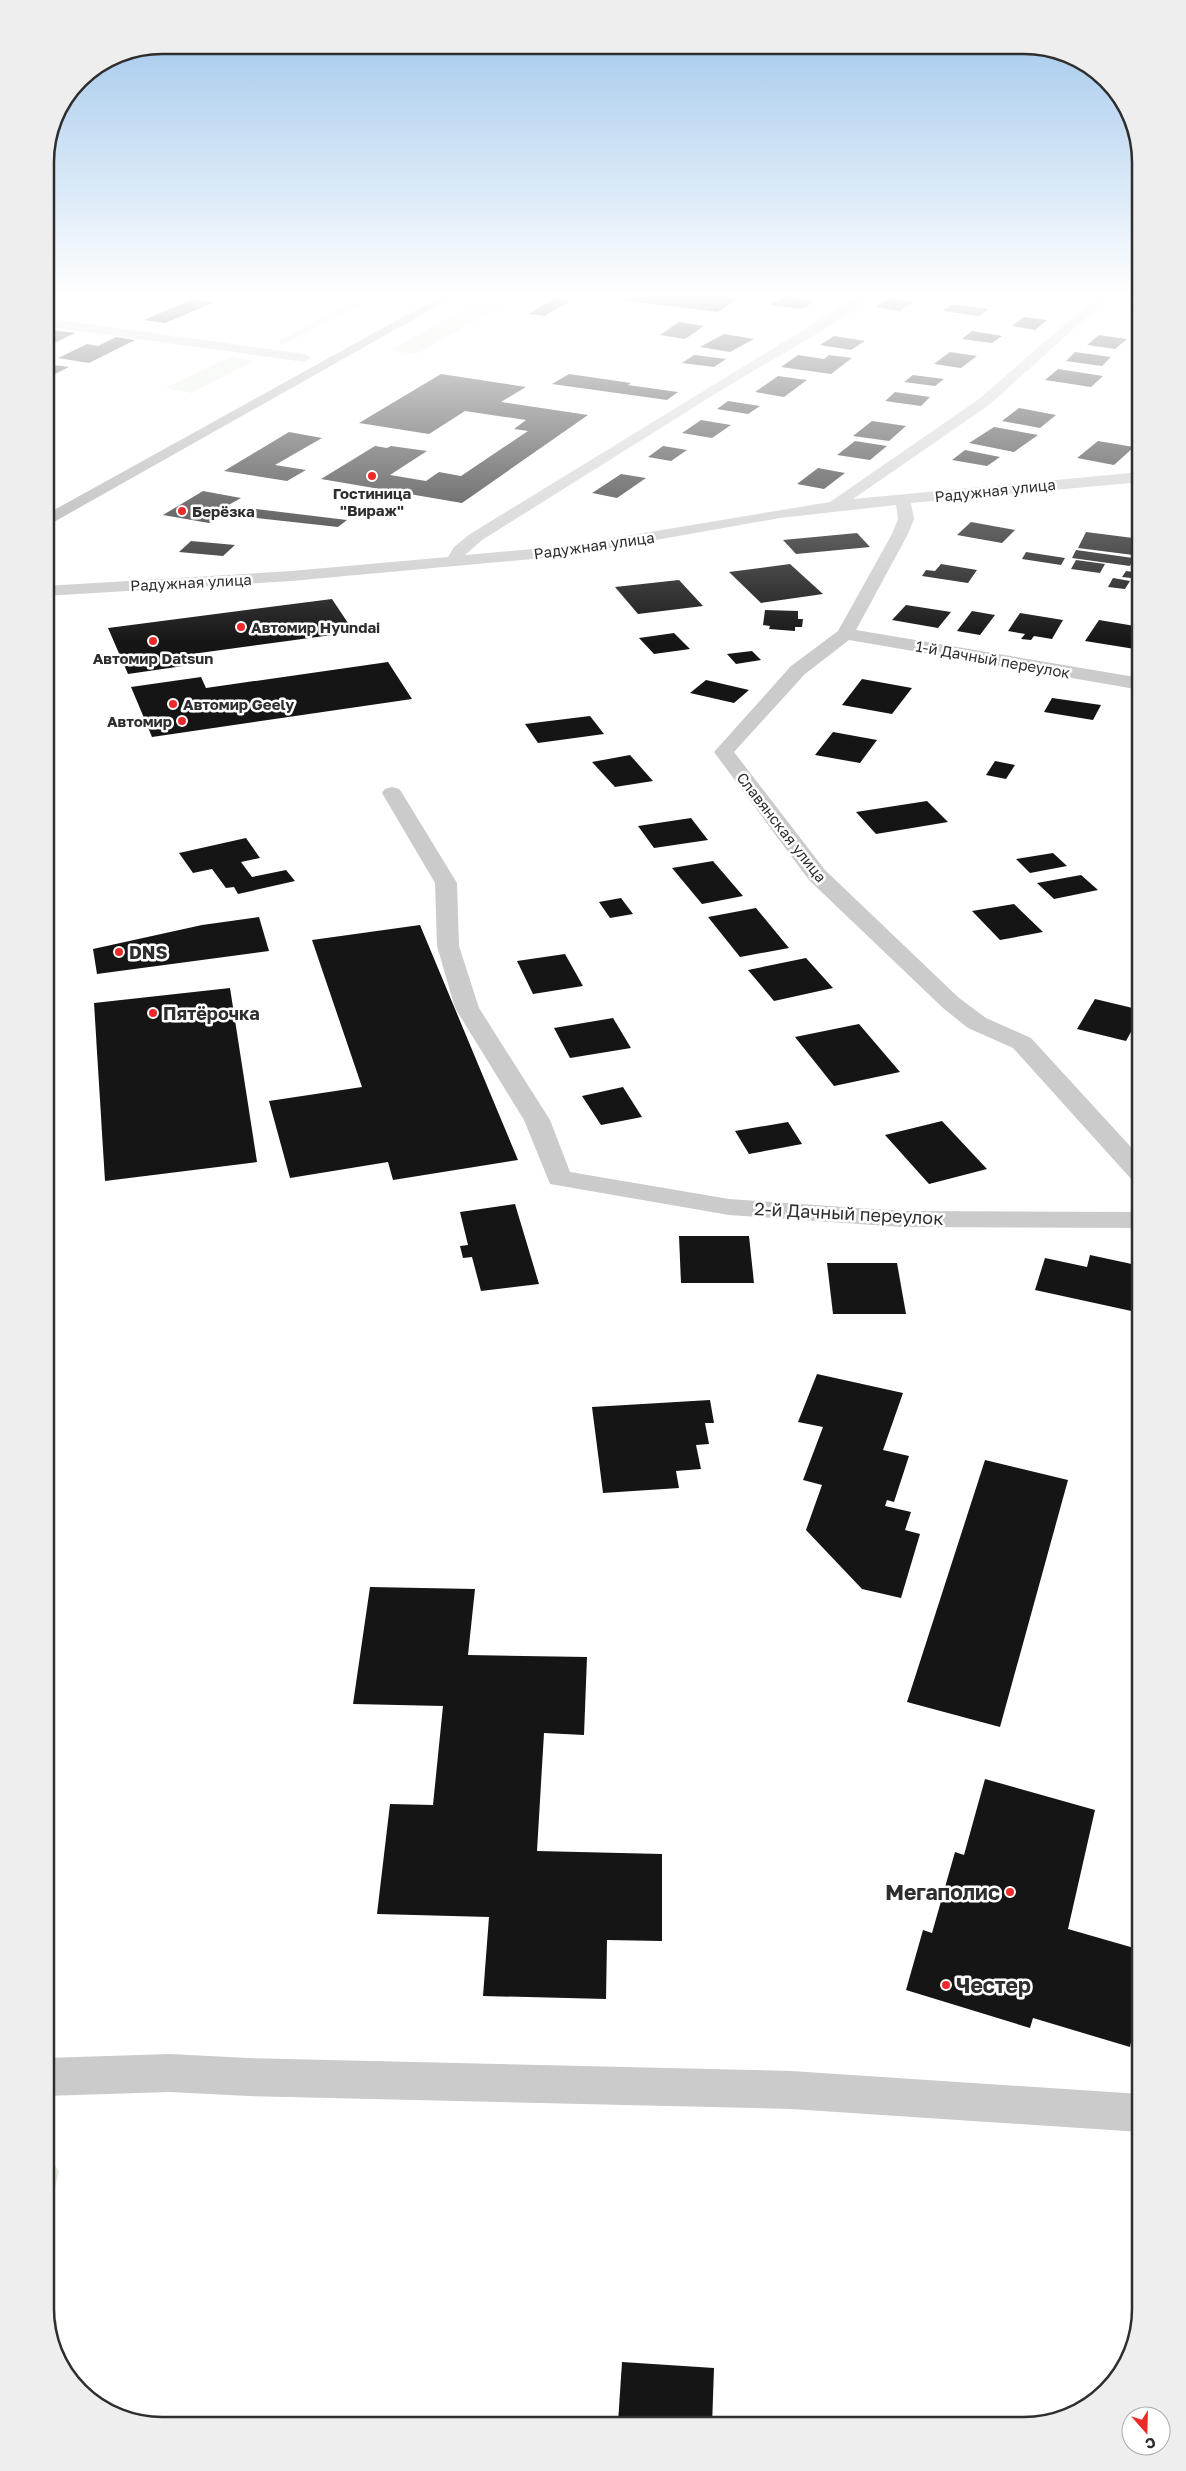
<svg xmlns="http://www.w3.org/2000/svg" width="1186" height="2471" font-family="'Golos Text',sans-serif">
  <rect width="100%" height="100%" fill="#fff"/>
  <g fill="#e3ecdb">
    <path d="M 358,297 L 379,297 L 283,345 L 277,342 Z"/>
    <path d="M 485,297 L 520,297 L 416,354 L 389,351 Z"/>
    <path d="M 230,357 L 254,361 L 191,393 L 165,388 Z"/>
    <path d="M 45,2152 L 59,2171 L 45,2233 Z"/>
    <path d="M 47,2318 L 57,2320 L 61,2362 L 54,2354 Z"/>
  </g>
  <g fill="#151515">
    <path d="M 628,297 L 740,297 L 718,312 L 622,300 Z"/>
    <path d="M 784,297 L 785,297 L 816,301 L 802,309 L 770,305 Z"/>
    <path d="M 888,298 L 913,302 L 900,311 L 875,307 Z"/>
    <path d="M 1141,298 L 1141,311 L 1129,309 Z"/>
    <path d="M 193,299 L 213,303 L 165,323 L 144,320 Z"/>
    <path d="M 553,299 L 571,301 L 544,316 L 529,314 Z"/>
    <path d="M 952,304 L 989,309 L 979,316 L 943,311 Z"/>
    <path d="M 1024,317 L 1047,320 L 1035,330 L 1012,326 Z"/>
    <path d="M 679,322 L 704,326 L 685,339 L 660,335 Z"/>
    <path d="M 45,329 L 75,333 L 48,346 L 45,345 Z"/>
    <path d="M 972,331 L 1002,336 L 992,343 L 962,339 Z"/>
    <path d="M 724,334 L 754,339 L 730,352 L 700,347 Z"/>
    <path d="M 1099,335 L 1127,339 L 1115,349 L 1087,345 Z"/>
    <path d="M 834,336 L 865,341 L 851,350 L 820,345 Z"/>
    <path d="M 116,337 L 135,340 L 89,363 L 58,358 L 87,344 L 98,346 Z"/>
    <path d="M 950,352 L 977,356 L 961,368 L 934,364 Z"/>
    <path d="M 1075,352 L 1111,357 L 1102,366 L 1066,361 Z"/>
    <path d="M 694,355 L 726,359 L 714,367 L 682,363 Z"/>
    <path d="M 798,355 L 824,359 L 829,355 L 852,358 L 831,374 L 781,367 Z"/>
    <path d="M 47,364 L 69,367 L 45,379 L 45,365 Z"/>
    <path d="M 1058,369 L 1103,376 L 1091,387 L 1045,380 Z"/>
    <path d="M 441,374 L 526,387 L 501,402 L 588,415 L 462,503 L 321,479 L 375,446 L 387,448 L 391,446 L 427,451 L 390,475 L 426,481 L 439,472 L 461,476 L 528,431 L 514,429 L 526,420 L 465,411 L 429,434 L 359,423 Z"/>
    <path d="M 569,374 L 631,383 L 628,385 L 678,392 L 667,400 L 552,384 Z"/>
    <path d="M 913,375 L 944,379 L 935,386 L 904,382 Z"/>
    <path d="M 778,376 L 807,380 L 784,397 L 755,392 Z"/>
    <path d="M 895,392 L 930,397 L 921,406 L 885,401 Z"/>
    <path d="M 728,401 L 760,406 L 748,414 L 717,409 Z"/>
    <path d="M 1019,408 L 1056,415 L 1040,428 L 1002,421 Z"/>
    <path d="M 701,420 L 731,425 L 712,438 L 682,433 Z"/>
    <path d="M 872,421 L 906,426 L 889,441 L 853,436 Z"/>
    <path d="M 994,427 L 1038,435 L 1014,452 L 969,443 Z"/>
    <path d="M 289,432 L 322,438 L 275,465 L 306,470 L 287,481 L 224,471 Z"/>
    <path d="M 855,441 L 887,446 L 870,460 L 837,455 Z"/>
    <path d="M 1098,441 L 1134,447 L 1114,465 L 1077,458 Z"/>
    <path d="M 663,446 L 687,450 L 671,461 L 648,457 Z"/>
    <path d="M 965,450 L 1000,457 L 987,466 L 952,460 Z"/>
    <path d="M 818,468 L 845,473 L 824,489 L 797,484 Z"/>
    <path d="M 621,474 L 646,478 L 617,498 L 592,493 Z"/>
    <path d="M 203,491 L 241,498 L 223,508 L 231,510 L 209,523 L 163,515 Z"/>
    <path d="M 256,509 L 347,520 L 338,527 L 247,517 Z"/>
    <path d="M 971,522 L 1015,530 L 1002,543 L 957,535 Z"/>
    <path d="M 1086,532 L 1141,539 L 1141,556 L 1078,548 Z"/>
    <path d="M 857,533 L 870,547 L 796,554 L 783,540 Z"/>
    <path d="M 191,541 L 235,545 L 223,556 L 179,552 Z"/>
    <path d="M 1076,550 L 1133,558 L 1130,566 L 1072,558 Z"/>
    <path d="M 1026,552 L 1065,558 L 1061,565 L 1022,559 Z"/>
    <path d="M 1076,560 L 1105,564 L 1100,573 L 1071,569 Z"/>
    <path d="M 790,564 L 823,594 L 761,603 L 729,572 Z"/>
    <path d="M 941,564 L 977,570 L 968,583 L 922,576 L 926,570 L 935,571 Z"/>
    <path d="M 1126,571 L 1141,573 L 1141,579 L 1122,577 Z"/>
    <path d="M 1113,578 L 1130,581 L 1125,589 L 1108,587 Z"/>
    <path d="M 679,580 L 703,606 L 638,614 L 615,587 Z"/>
    <path d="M 332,599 L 354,632 L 192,654 L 197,664 L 128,674 L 108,628 Z"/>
    <path d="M 906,605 L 951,612 L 938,628 L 892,620 Z"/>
    <path d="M 765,610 L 798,611 L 798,619 L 803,619 L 802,627 L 795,627 L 795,631 L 769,629 L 770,626 L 763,625 Z"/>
    <path d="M 972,611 L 995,615 L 980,635 L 957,631 Z"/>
    <path d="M 1020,613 L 1063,620 L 1052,639 L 1034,636 L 1031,640 L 1021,639 L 1025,634 L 1008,631 Z"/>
    <path d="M 1099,620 L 1141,627 L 1141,650 L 1085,641 Z"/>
    <path d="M 674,633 L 690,649 L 654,654 L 639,638 Z"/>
    <path d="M 752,651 L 761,660 L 736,664 L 727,654 Z"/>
    <path d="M 388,662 L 412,699 L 152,737 L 131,687 L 201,677 L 206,688 Z"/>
    <path d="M 862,679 L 912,688 L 892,714 L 842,705 Z"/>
    <path d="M 706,680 L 749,690 L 734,703 L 690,693 Z"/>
    <path d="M 1052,698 L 1101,705 L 1093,720 L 1044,712 Z"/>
    <path d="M 590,716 L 604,734 L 538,743 L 525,724 Z"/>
    <path d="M 833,732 L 877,740 L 860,763 L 815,755 Z"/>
    <path d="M 630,755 L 653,781 L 615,787 L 592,762 Z"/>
    <path d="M 995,761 L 1015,765 L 1006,779 L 986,775 Z"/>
    <path d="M 927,801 L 948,822 L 876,834 L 856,812 Z"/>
    <path d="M 691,818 L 708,840 L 654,848 L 638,826 Z"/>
    <path d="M 246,838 L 260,858 L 241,862 L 252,877 L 286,870 L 295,881 L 238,894 L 234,887 L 226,888 L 212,869 L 193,873 L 179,853 Z"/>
    <path d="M 1053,853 L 1067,866 L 1030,873 L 1016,859 Z"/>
    <path d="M 713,861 L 743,896 L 702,904 L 672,868 Z"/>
    <path d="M 1081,875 L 1098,890 L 1054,899 L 1037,883 Z"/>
    <path d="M 621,898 L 633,914 L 610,918 L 599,902 Z"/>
    <path d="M 1014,904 L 1043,932 L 1000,940 L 972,911 Z"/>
    <path d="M 756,908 L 789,948 L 740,957 L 708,917 Z"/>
    <path d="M 259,917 L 269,951 L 97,974 L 93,949 L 202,925 Z"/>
    <path d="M 420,925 L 518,1160 L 393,1180 L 388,1162 L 290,1178 L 269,1101 L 362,1087 L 312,940 Z"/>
    <path d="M 565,954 L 583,986 L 533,994 L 517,961 Z"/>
    <path d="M 806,958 L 833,988 L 774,1001 L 748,970 Z"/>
    <path d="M 230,988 L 257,1162 L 105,1181 L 94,1003 Z"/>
    <path d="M 1095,999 L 1141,1010 L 1141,1014 L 1126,1041 L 1077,1029 Z"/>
    <path d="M 613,1018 L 631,1048 L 570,1058 L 554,1028 Z"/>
    <path d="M 859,1024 L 900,1072 L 834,1086 L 795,1037 Z"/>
    <path d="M 623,1087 L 642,1117 L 601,1125 L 582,1096 Z"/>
    <path d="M 942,1121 L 987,1169 L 929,1184 L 885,1135 Z"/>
    <path d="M 788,1122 L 802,1144 L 749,1154 L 735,1131 Z"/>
    <path d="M 515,1204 L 539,1284 L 481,1291 L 472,1257 L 463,1258 L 460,1246 L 468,1245 L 460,1212 Z"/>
    <path d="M 679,1236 L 749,1236 L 754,1283 L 681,1283 Z"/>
    <path d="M 1090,1255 L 1141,1266 L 1141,1294 L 1136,1312 L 1035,1290 L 1045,1258 L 1087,1267 Z"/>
    <path d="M 827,1263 L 897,1263 L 906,1314 L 833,1314 Z"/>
    <path d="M 817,1374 L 903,1393 L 883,1450 L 909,1456 L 894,1502 L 887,1500 L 885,1506 L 911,1512 L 905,1530 L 920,1534 L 901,1598 L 862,1589 L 806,1530 L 822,1485 L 803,1480 L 823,1427 L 798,1422 Z"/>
    <path d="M 710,1400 L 714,1423 L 705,1423 L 709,1444 L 696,1445 L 701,1469 L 676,1471 L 679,1488 L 603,1493 L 592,1407 Z"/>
    <path d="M 985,1460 L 1068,1480 L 1000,1727 L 907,1702 Z"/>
    <path d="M 370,1587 L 475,1589 L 468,1655 L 587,1657 L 584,1735 L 544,1733 L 537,1851 L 662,1854 L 662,1941 L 607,1940 L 606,1999 L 483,1996 L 489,1917 L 377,1914 L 390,1804 L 433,1805 L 443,1706 L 353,1704 Z"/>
    <path d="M 985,1779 L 1095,1810 L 1068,1929 L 1141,1950 L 1141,1992 L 1130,2047 L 1033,2018 L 1030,2028 L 906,1990 L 923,1930 L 932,1933 L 955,1852 L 964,1855 Z"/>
    <path d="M 622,2362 L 714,2368 L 712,2426 L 618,2423 Z"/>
  </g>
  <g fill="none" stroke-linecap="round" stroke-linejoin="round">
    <g fill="#cbcbcb" fill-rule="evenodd">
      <path d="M 857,297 L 871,297 L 847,316 L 723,389 L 482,540 L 465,555 L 566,546 L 830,502 L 979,399 L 1096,297 L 1109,297 L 989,405 L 853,499 L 1141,472 L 1141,482 L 911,503 L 914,519 L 908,534 L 856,630 L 1141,678 L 1141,690 L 849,640 L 805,674 L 734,752 L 825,870 L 959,998 L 986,1018 L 1031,1038 L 1141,1158 L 1141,1182 L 1132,1180 L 1013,1048 L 968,1028 L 943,1008 L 809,880 L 714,752 L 791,666 L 838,631 L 892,534 L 898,519 L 896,505 L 780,518 L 566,556 L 291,581 L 45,596 L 45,586 L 291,571 L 448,557 L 454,547 L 470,534 Z"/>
      <path d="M 45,318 L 304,354 L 311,358 L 304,362 L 45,326 Z"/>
      <path d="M 392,787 L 399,789 L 402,793 L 457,883 L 459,946 L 479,1008 L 550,1120 L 570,1172 L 729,1199 L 902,1211 L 1141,1212 L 1141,1228 L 902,1227 L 729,1215 L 550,1184 L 524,1120 L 455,1008 L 437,946 L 435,883 L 382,793 L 385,789 Z"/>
      <path d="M 170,2054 L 248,2058 L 791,2071 L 1141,2094 L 1141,2132 L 791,2109 L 248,2096 L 170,2092 L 45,2096 L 45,2058 Z"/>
    </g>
    <path fill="#a6a6a6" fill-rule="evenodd" d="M 439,297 L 453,297 L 45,527 L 45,515 Z"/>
  </g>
  <linearGradient id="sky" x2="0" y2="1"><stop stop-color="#9bc4ea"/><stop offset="0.46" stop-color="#fff"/><stop offset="1" stop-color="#fff" stop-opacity="0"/></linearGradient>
  <rect width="1186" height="642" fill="url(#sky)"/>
  <g fill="#ec2a29" stroke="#fff" stroke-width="2">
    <circle cx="372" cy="476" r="5"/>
    <circle cx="182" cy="511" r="5"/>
    <circle cx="241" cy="627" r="5"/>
    <circle cx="153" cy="641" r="5"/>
    <circle cx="173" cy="704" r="5"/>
    <circle cx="182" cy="721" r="5"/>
    <circle cx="119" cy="952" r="5"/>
    <circle cx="153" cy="1013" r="5"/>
    <circle cx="1010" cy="1892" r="5"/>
    <circle cx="946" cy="1985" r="5"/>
  </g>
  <g text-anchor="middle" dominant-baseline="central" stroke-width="5" stroke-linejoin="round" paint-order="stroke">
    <g font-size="15" fill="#2e2e2e" stroke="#fff">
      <text transform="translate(995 490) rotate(-6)">Радужная улица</text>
      <text transform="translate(594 545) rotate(-8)">Радужная улица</text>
      <text transform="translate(191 582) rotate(-3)">Радужная улица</text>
      <text transform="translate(993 659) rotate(10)">1-й Дачный переулок</text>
      <text transform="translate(782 827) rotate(52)">Славянская улица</text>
    </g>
    <g font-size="15" font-weight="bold" fill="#2e2e2e" stroke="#fff" text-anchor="start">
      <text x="372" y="493" text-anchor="middle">Гостиница<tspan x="372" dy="17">"Вираж"</tspan></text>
      <text x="192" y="511">Берёзка</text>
      <text x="251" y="627">Автомир Hyundai</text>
      <text x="153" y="658" text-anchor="middle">Автомир Datsun</text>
      <text x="183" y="704">Автомир Geely</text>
      <text x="172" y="721" text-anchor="end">Автомир</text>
    </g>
    <g font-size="18" font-weight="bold" fill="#2e2e2e" stroke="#fff" text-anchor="start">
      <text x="129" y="952">DNS</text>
      <text x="163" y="1013">Пятёрочка</text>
    </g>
    <g font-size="18" fill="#2e2e2e" stroke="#fff">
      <text transform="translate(849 1213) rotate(3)">2-й Дачный переулок</text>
    </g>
    <g font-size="21" font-weight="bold" fill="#2e2e2e" stroke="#fff" text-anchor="end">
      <text x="1000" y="1892">Мегаполис</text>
      <text x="956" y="1985" text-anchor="start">Честер</text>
    </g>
  </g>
  <path d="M0 0H1186V2471H0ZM162 54H1024A108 108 0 0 1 1132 162V2309A108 108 0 0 1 1024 2417H162A108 108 0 0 1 54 2309V162A108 108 0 0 1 162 54Z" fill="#eee" fill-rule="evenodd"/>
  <path fill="none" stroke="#2e2e2e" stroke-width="2.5" d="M162 54H1024A108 108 0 0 1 1132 162V2309A108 108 0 0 1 1024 2417H162A108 108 0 0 1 54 2309V162A108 108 0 0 1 162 54Z"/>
  <g transform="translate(1146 2431) rotate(160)"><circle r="24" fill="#ffffff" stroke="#ababab"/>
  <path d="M0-4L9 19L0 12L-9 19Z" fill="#ec2a29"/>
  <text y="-8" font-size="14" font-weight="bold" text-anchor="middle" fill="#2e2e2e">С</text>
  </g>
</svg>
